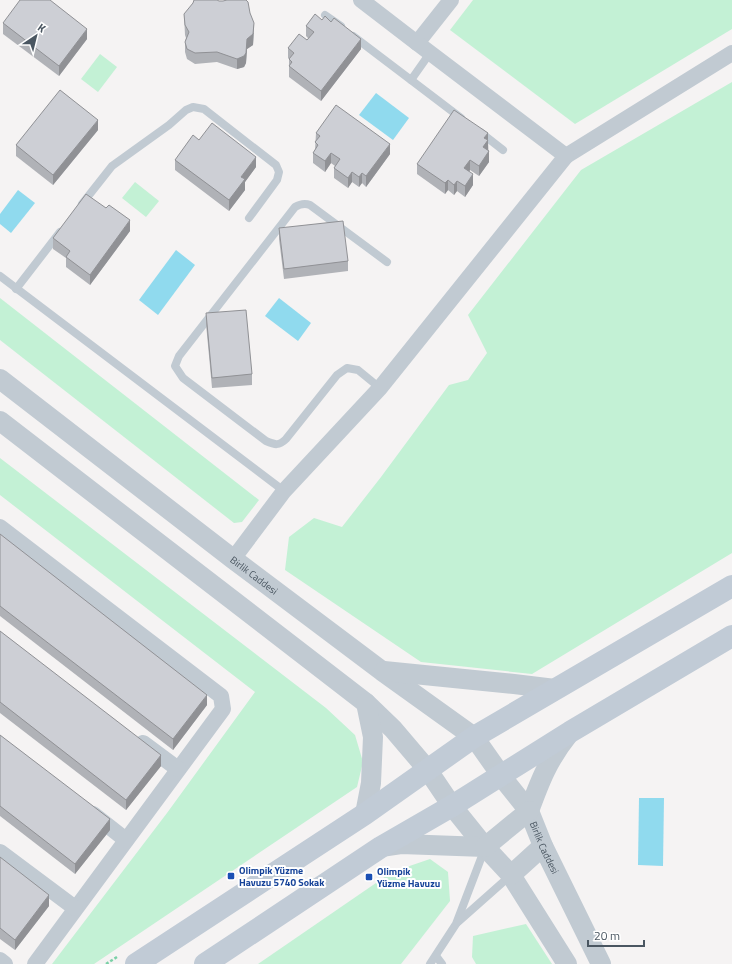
<svg xmlns="http://www.w3.org/2000/svg" width="732" height="964" font-family="'Titillium Web',sans-serif">
  <rect width="100%" height="100%" fill="#f5f3f3"/>
  <g fill="#c3f1d5">
    <path d="M 473,0 L 732,0 L 732,29 L 575,124 L 450,30 Z"/>
    <path d="M 100,54 L 117,67 L 98,92 L 81,79 Z"/>
    <path d="M 732,82 L 732,553 L 532,674 L 421,662 L 285,570 L 289,537 L 314,518 L 342,527 L 381,477 L 449,385 L 468,380 L 487,353 L 468,315 L 581,170 Z"/>
    <path d="M 135,182 L 159,201 L 146,217 L 122,198 Z"/>
    <path d="M 0,298 L 259,500 L 242,522 L 234,523 L 0,340 Z"/>
    <path d="M 0,458 L 326,708 L 355,735 L 363,762 L 357,787 L 94,964 L 52,964 L 167,813 L 255,692 L 0,495 Z"/>
    <path d="M 430,859 L 448,872 L 450,901 L 401,964 L 258,964 L 392,872 Z"/>
    <path d="M 526,924 L 552,964 L 476,964 L 472,957 L 473,936 Z"/>
  </g>
  <g fill="#90daee">
    <path d="M 376,93 L 409,118 L 393,140 L 359,115 Z"/>
    <path d="M 18,190 L 35,203 L 11,233 L 0,224 L 0,214 Z"/>
    <path d="M 176,250 L 195,265 L 158,315 L 139,300 Z"/>
    <path d="M 279,298 L 311,323 L 298,341 L 265,316 Z"/>
    <path d="M 639,798 L 664,798 L 663,866 L 638,865 Z"/>
  </g>
  <g fill="none" stroke-linecap="round" stroke-linejoin="round">
    <path stroke="#7ad0a6" stroke-width="2.5" stroke-dasharray="3 2" stroke-linecap="butt" d="M 106,964 L 117,957"/>
    <g stroke="#c1cad2" stroke-width="8">
      <path d="M 325,15 L 341,26"/>
      <path d="M 353,36 L 411,80 L 430,53"/>
      <path d="M 411,80 L 461,118"/>
      <path d="M 480,132 L 503,150"/>
      <path d="M 82,204 L 112,166 L 169,125 L 186,110 L 193,107 L 204,109 L 276,165 L 279,172 L 277,180 L 249,218"/>
      <path d="M 0,276 L 284,491"/>
      <path d="M 16,289 L 60,232"/>
      <path d="M 380,388 L 358,370 L 347,368 L 337,375 L 286,439 C 279,446 275,445 266,441 L 183,378 L 175,366 L 179,356 L 295,207 C 300,204 305,203 310,205 L 387,262"/>
      <path d="M 458,922 L 511,875"/>
      <path d="M 436,956 L 442,964"/>
      <path d="M 430,964 L 456,924 L 485,848"/>
    </g>
    <g stroke="#c1cad2" stroke-width="16">
      <path d="M 361,0 L 417,43 L 451,0"/>
      <path d="M 566,156 L 732,53"/>
      <path d="M 0,527 L 221,696 L 223,709 L 35,964"/>
      <path d="M 233,559 L 284,491 L 380,388 L 566,156 L 417,43"/>
      <path d="M 143,743 L 178,769"/>
      <path d="M 93,814 L 126,840"/>
      <path d="M 0,852 L 75,908"/>
      <path d="M 0,960 L 5,964"/>
    </g>
    <g stroke="#c1cad2" stroke-width="20">
      <path id="s1" d="M 0,379 L 233,559 L 382,671 L 474,737 L 505,781 L 529,811 L 543,846 L 601,964"/>
      <path d="M 0,421 L 366,703 L 393,729 L 427,769 L 452,806 L 485,847 L 511,875 L 567,964"/>
      <path d="M 384,671 L 514,684 L 555,689"/>
      <path d="M 529,811 C 540,781 548,760 568,735"/>
      <path d="M 365,814 L 371,783 L 373,737 L 366,703"/>
      <path d="M 381,847 L 401,844 L 485,847"/>
      <path d="M 485,847 L 529,811"/>
      <path d="M 511,875 L 543,846"/>
    </g>
    <g stroke="#c1cbd6" stroke-width="22">
      <path d="M 136,964 L 365,814 L 474,737 L 732,586"/>
      <path d="M 205,964 L 381,847 L 452,806 L 570,732 L 732,636"/>
    </g>
  </g>
  <g fill="#b0b2b7">
    <path d="M 184,14 L 254,33 L 253,45 L 247,49 L 246,63 L 244,67 L 237,69 L 217,62 L 195,64 L 187,59 L 185,52 L 185,42 L 186,38 L 185,35 Z"/>
    <path d="M 3,23 L 87,39 L 59,76 L 3,34 Z"/>
    <path d="M 306,26 L 361,49 L 321,101 L 289,77 L 289,59 L 288,58 L 288,48 L 307,40 L 309,39 L 306,36 Z"/>
    <path d="M 98,130 L 53,185 L 16,156 L 16,145 Z"/>
    <path d="M 316,133 L 390,154 L 366,187 L 362,183 L 359,187 L 352,182 L 348,188 L 334,178 L 334,168 L 335,166 L 331,163 L 325,172 L 313,163 L 313,153 L 315,150 Z"/>
    <path d="M 199,140 L 256,167 L 245,182 L 245,190 L 229,211 L 175,170 L 175,160 Z"/>
    <path d="M 488,140 L 489,162 L 479,176 L 470,170 L 469,172 L 473,185 L 465,197 L 457,191 L 454,195 L 448,190 L 445,194 L 417,174 L 417,164 Z"/>
    <path d="M 279,228 L 348,261 L 348,271 L 284,279 L 279,239 Z"/>
    <path d="M 130,231 L 90,285 L 66,267 L 66,258 L 53,249 L 53,238 Z"/>
    <path d="M 206,313 L 252,374 L 252,385 L 212,388 L 206,324 Z"/>
    <path d="M 0,534 L 207,705 L 173,750 L 0,616 Z"/>
    <path d="M 0,631 L 161,766 L 126,810 L 0,713 Z"/>
    <path d="M 0,735 L 110,830 L 75,874 L 0,816 Z"/>
    <path d="M 0,857 L 49,906 L 15,950 L 0,939 Z"/>
  </g>
  <g fill="#909195">
    <path d="M 254,23 L 253,45 L 247,49 L 246,63 L 244,67 L 237,69 L 237,59 Z"/>
    <path d="M 87,29 L 87,39 L 59,76 L 59,66 Z"/>
    <path d="M 361,39 L 361,49 L 321,101 L 321,91 Z"/>
    <path d="M 98,120 L 98,130 L 53,185 L 53,175 Z"/>
    <path d="M 488,133 L 488,141 L 488,140 L 488,151 L 483,147 L 484,138 Z"/>
    <path d="M 390,144 L 390,154 L 366,187 L 366,176 Z"/>
    <path d="M 489,151 L 489,162 L 479,176 L 479,166 Z"/>
    <path d="M 331,153 L 331,163 L 325,172 L 325,161 Z"/>
    <path d="M 256,157 L 256,167 L 245,182 L 245,190 L 229,211 L 229,200 L 241,177 Z"/>
    <path d="M 470,160 L 470,170 L 464,179 L 464,168 Z"/>
    <path d="M 352,172 L 352,182 L 348,188 L 348,178 Z"/>
    <path d="M 362,173 L 362,183 L 359,187 L 359,177 Z"/>
    <path d="M 473,174 L 473,185 L 465,197 L 465,186 Z"/>
    <path d="M 448,180 L 448,190 L 445,194 L 445,183 Z"/>
    <path d="M 457,181 L 457,191 L 454,195 L 454,185 Z"/>
    <path d="M 130,220 L 130,231 L 90,285 L 90,275 Z"/>
    <path d="M 207,695 L 207,705 L 173,750 L 173,739 Z"/>
    <path d="M 161,755 L 161,766 L 126,810 L 126,800 Z"/>
    <path d="M 110,819 L 110,830 L 75,874 L 75,864 Z"/>
    <path d="M 49,895 L 49,906 L 15,950 L 15,940 Z"/>
  </g>
  <g fill="#cdcfd5" stroke="#909195">
    <path d="M 20,0 L 50,0 L 87,29 L 59,66 L 3,23 Z"/>
    <path d="M 194,0 L 217,0 L 219,1 L 223,1 L 227,0 L 246,0 L 248,2 L 250,13 L 254,23 L 253,34 L 247,39 L 246,53 L 244,56 L 237,59 L 217,52 L 195,53 L 187,49 L 185,42 L 189,32 L 185,25 L 184,14 L 193,3 Z"/>
    <path d="M 315,14 L 322,20 L 325,16 L 331,22 L 334,18 L 361,39 L 321,91 L 289,66 L 292,62 L 289,59 L 294,53 L 288,48 L 299,34 L 307,40 L 314,32 L 306,26 Z"/>
    <path d="M 60,90 L 98,120 L 53,175 L 16,145 Z"/>
    <path d="M 336,105 L 390,144 L 366,176 L 362,173 L 359,177 L 352,172 L 348,178 L 334,168 L 340,159 L 331,153 L 325,161 L 313,153 L 318,145 L 315,142 L 320,136 L 316,133 Z"/>
    <path d="M 454,110 L 488,133 L 484,138 L 488,140 L 483,147 L 489,151 L 479,166 L 470,160 L 464,168 L 473,174 L 465,186 L 457,181 L 454,185 L 448,180 L 445,183 L 417,164 Z"/>
    <path d="M 212,123 L 256,157 L 241,177 L 245,179 L 229,200 L 175,160 L 193,135 L 199,140 Z"/>
    <path d="M 86,194 L 106,208 L 109,205 L 130,220 L 90,275 L 66,257 L 70,251 L 53,238 Z"/>
    <path d="M 343,221 L 348,261 L 284,269 L 279,228 Z"/>
    <path d="M 246,310 L 252,374 L 212,378 L 206,313 Z"/>
    <path d="M 0,534 L 207,695 L 173,739 L 0,606 Z"/>
    <path d="M 0,631 L 161,755 L 126,800 L 0,702 Z"/>
    <path d="M 0,735 L 110,819 L 75,864 L 0,806 Z"/>
    <path d="M 0,857 L 49,895 L 15,940 L 0,928 Z"/>
  </g>
  <g fill="#1a4fb4" stroke="#fff" stroke-width="1.5">
    <rect x="227" y="872" width="8" height="8" rx="2"/>
    <rect x="365" y="873" width="8" height="8" rx="2"/>
  </g>
  <g text-anchor="middle" dominant-baseline="central" stroke-width="4" stroke-linejoin="round" paint-order="stroke">
    <g font-size="10" fill="#4a5661" stroke="#fff">
      <text stroke="none"><textPath href="#s1" startOffset="321">Birlik Caddesi</textPath></text>
      <text stroke="none"><textPath href="#s1" startOffset="726">Birlik Caddesi</textPath></text>
    </g>
    <g font-size="10" font-weight="bold" fill="#164399" stroke="#fff" text-anchor="start">
      <text x="239" y="870">Olimpik Yüzme<tspan x="239" dy="12">Havuzu 5740 Sokak</tspan></text>
      <text x="377" y="871">Olimpik<tspan x="377" dy="12">Yüzme Havuzu</tspan></text>
    </g>
  </g>
  <g transform="translate(36 36) rotate(35)" stroke="#ffffff" stroke-width="3" paint-order="stroke">
  <path d="M0-3L7 15L0 10L-7 15Z" fill="#4a5661"/>
  <text y="-6" font-size="11" font-weight="bold" text-anchor="middle" fill="#4a5661">K</text>
  </g>
  <path d="M588 940v6h56v-6" fill="none" stroke="#4a5661" stroke-width="2"/>
  <text x="594" y="940" font-size="12" fill="#4a5661" stroke="#ffffff" stroke-width="3" paint-order="stroke">20 m</text>
</svg>
